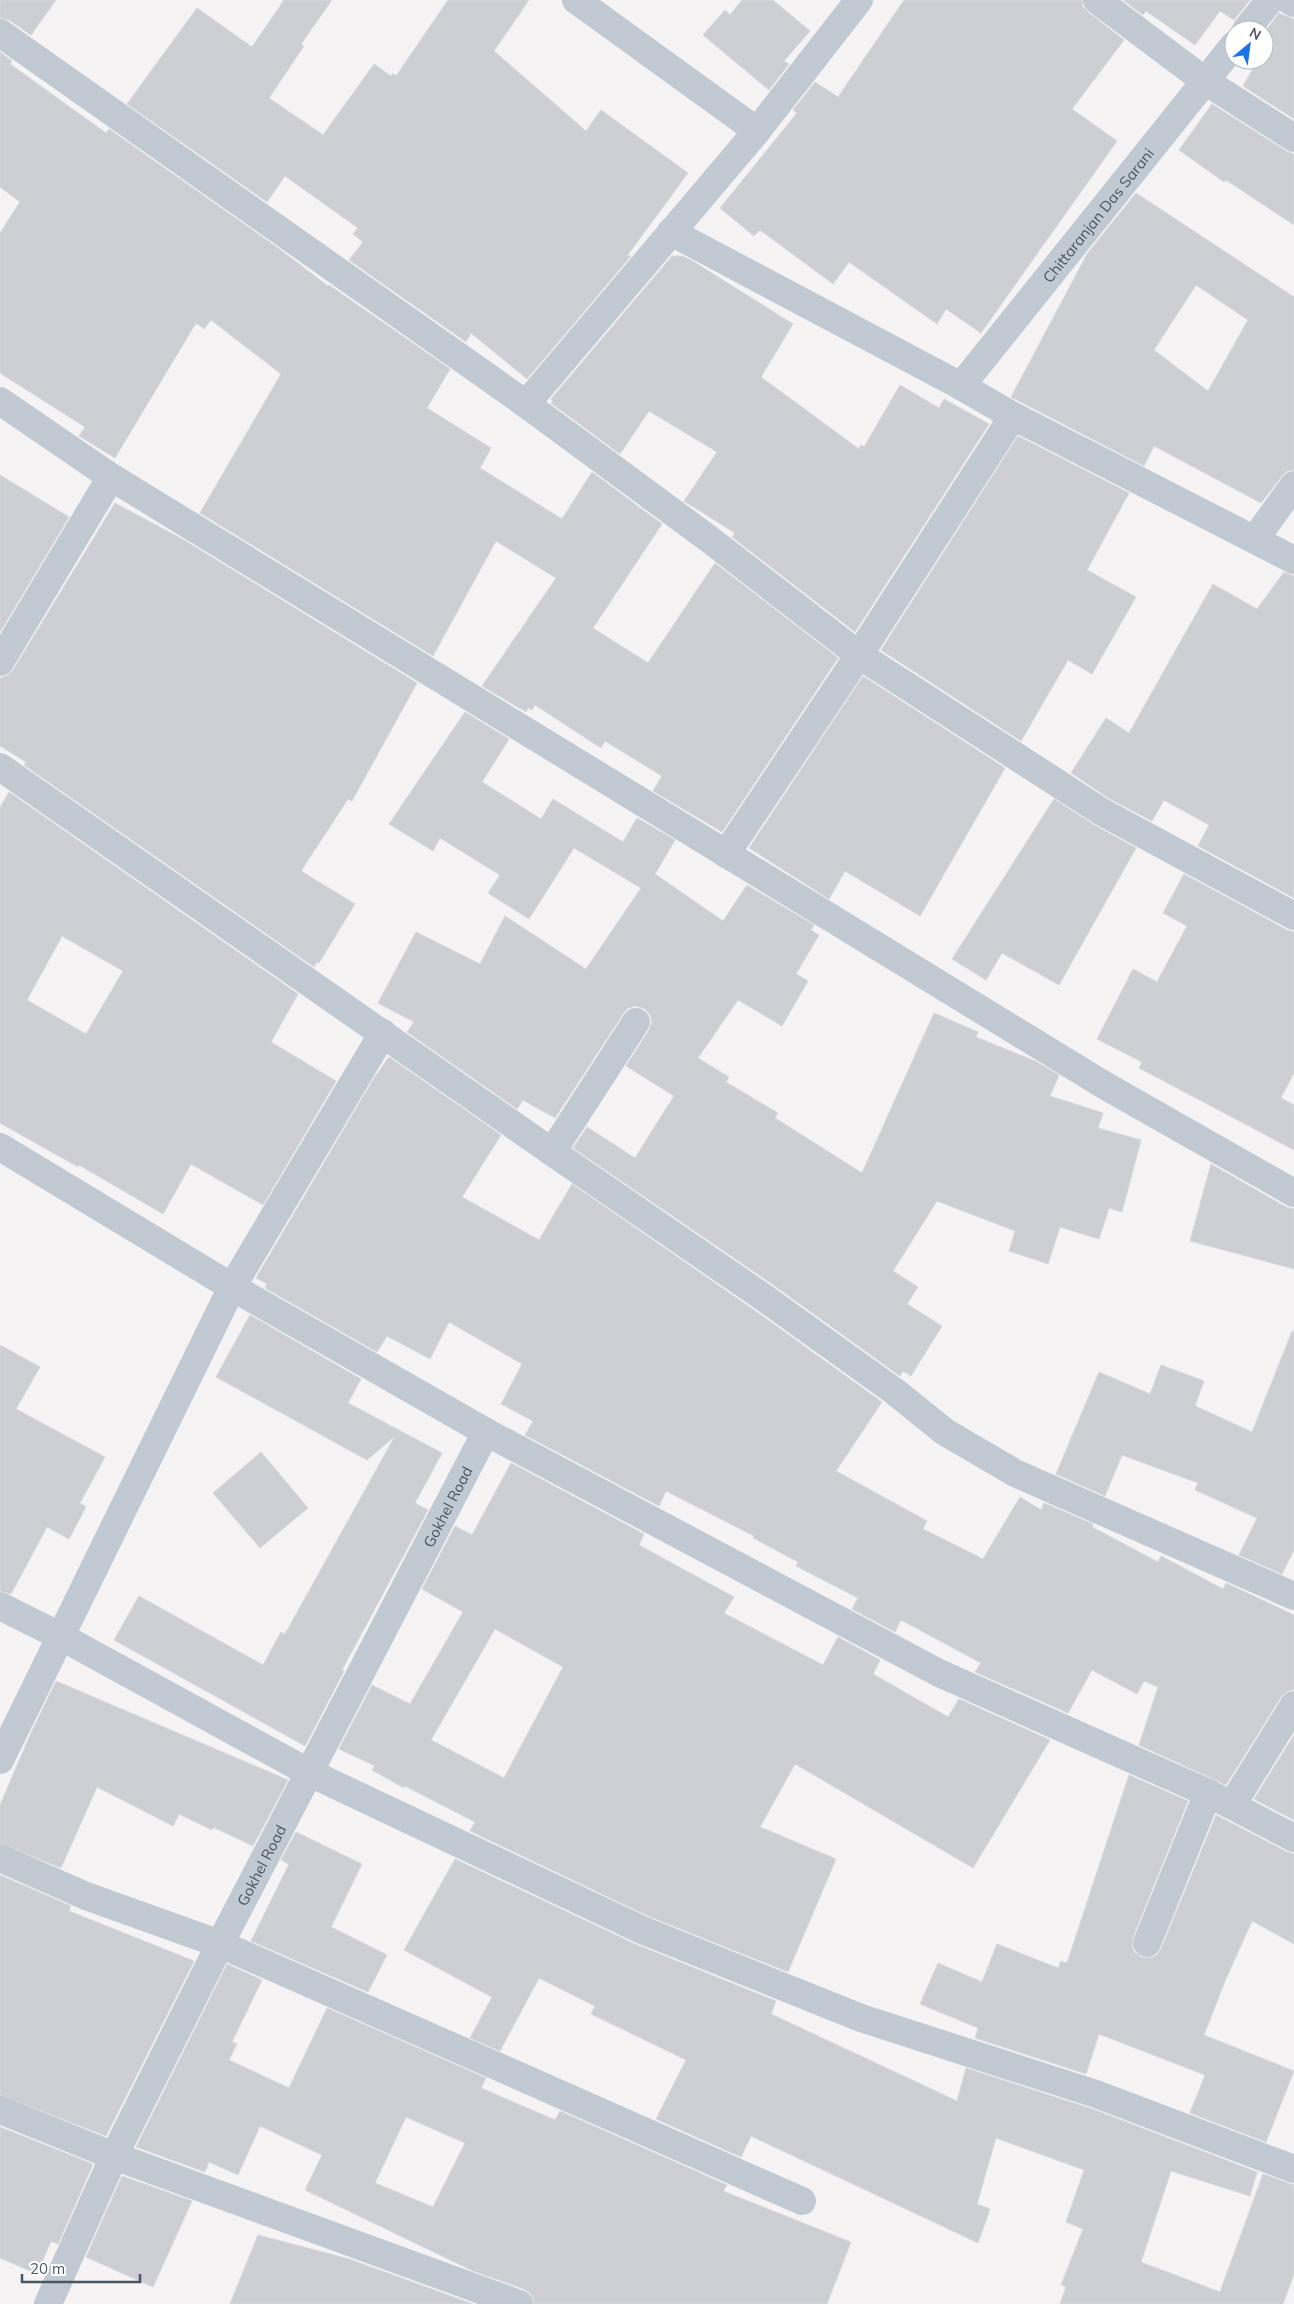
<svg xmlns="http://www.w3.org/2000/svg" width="1294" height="2304" font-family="Mulish,sans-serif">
  <rect width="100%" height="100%" fill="#f5f3f3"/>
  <g fill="#cdcfd5" stroke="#d7d9de" fill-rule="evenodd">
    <path d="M 0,0 L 56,0 L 31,35 L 9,20 L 0,18 Z"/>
    <path d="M 284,0 L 332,0 L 301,44 L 304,46 L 269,98 L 323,135 L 374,64 L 391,76 L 393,73 L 396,76 L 448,0 L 529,0 L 494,51 L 586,131 L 601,110 L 688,173 L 627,256 L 631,256 L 527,379 L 471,333 L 466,342 L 349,260 L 363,242 L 353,234 L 358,228 L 285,176 L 267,202 L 127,104 L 197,8 L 252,47 Z"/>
    <path d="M 742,0 L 773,0 L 810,31 L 784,61 L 789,64 L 769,90 L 703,35 L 725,10 L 730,15 Z"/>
    <path d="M 904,0 L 1082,0 L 1083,7 L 1088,12 L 1124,40 L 1072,109 L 1117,141 L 981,333 L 946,309 L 937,324 L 849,262 L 833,284 L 760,230 L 754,236 L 720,208 L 797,113 L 793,110 L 815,82 L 838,97 Z"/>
    <path d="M 1123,0 L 1250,0 L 1234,20 L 1220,11 L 1195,45 L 1146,11 L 1143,15 Z"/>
    <path d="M 1279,13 L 1294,19 L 1294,119 L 1243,86 L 1258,60 L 1264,60 L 1264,49 L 1268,42 L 1264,40 L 1264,33 Z"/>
    <path d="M 0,52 L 12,61 L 10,64 L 106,133 L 109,129 L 278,248 L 328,286 L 329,285 L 450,369 L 427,408 L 491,448 L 480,468 L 562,519 L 592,472 L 662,524 L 593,628 L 648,663 L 715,563 L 838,658 L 722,832 L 653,791 L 662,776 L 605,741 L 601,748 L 535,705 L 532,710 L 528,708 L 526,712 L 482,686 L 556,578 L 496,541 L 433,656 L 200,513 L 281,374 L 211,320 L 204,329 L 196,323 L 115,458 L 79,436 L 85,427 L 0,373 L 0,233 L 20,202 L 0,187 Z"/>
    <path d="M 1212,104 L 1286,151 L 1294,154 L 1294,225 L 1226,180 L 1224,182 L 1179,150 Z"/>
    <path d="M 1136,193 L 1294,297 L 1294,470 L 1287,471 L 1282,476 L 1261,503 L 1154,446 L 1144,466 L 1011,397 L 1087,254 ZM 1196,285 L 1248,320 L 1208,391 L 1154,350 Z"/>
    <path d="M 672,256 L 682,256 L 691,260 L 793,324 L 761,377 L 859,449 L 861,445 L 864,447 L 900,385 L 939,408 L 944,399 L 989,424 L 855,632 L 732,537 L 735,533 L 684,501 L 717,452 L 649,411 L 620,454 L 551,403 L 553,401 L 551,399 Z"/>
    <path d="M 1018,436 L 1129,493 L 1087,570 L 1136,597 L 1092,674 L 1068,660 L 1021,741 L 881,650 Z"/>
    <path d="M 0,475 L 69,517 L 0,632 Z"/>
    <path d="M 115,503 L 184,540 L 417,683 L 352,801 L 348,799 L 301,871 L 355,904 L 319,963 L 317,962 L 314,967 L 24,765 L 26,762 L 0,746 L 0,678 L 8,675 L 13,670 Z"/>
    <path d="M 1284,572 L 1294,576 L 1294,898 L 1198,846 L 1209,825 L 1164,800 L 1152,821 L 1110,799 L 1071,773 L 1106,718 L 1129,733 L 1213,584 L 1257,609 Z"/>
    <path d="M 863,676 L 1005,768 L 920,916 L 845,871 L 829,899 L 749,848 Z"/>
    <path d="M 465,712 L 509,739 L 482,782 L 541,819 L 553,799 L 623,842 L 637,818 L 675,840 L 655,874 L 723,921 L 747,885 L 814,925 L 811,930 L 819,935 L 796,974 L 808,981 L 782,1026 L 738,1000 L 698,1058 L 729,1077 L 726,1082 L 778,1113 L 775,1118 L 862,1173 L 934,1013 L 978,1032 L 976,1037 L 1035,1061 L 1059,1075 L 1050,1096 L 1103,1113 L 1098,1128 L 1141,1140 L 1122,1212 L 1109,1208 L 1099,1239 L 1060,1227 L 1048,1264 L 1009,1251 L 1015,1231 L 937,1201 L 893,1271 L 918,1287 L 907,1304 L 942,1326 L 911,1376 L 903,1371 L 900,1376 L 772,1284 L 573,1148 L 587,1127 L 635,1158 L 674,1096 L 626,1066 L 649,1030 L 652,1022 L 650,1015 L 645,1009 L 636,1006 L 628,1008 L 623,1014 L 555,1118 L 523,1100 L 517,1109 L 407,1032 L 414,1022 L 378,1003 L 416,932 L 480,964 L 505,916 L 586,969 L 641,888 L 574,848 L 529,919 L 488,893 L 500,875 L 440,838 L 433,851 L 389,824 Z"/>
    <path d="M 9,792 L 298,994 L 271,1042 L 336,1081 L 263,1205 L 191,1164 L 163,1214 L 79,1165 L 78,1167 L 0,1123 L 0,807 ZM 62,936 L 123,971 L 86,1034 L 27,1000 Z"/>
    <path d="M 1054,799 L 1094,825 L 1136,848 L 1059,985 L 1002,953 L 986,980 L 952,959 Z"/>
    <path d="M 1184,874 L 1287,930 L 1294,932 L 1294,1073 L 1281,1098 L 1294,1105 L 1294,1150 L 1139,1068 L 1142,1062 L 1097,1039 L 1133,969 L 1157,982 L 1187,926 L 1163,913 Z"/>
    <path d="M 389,1057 L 501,1135 L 462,1197 L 539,1240 L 572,1184 L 754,1310 L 882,1402 L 836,1471 L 927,1521 L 923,1529 L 983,1559 L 1020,1497 L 1041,1510 L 1044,1503 L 1093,1524 L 1092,1527 L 1158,1562 L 1161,1556 L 1223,1589 L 1226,1583 L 1294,1615 L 1294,1689 L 1286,1692 L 1281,1697 L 1226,1785 L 1139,1745 L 1158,1687 L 1144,1681 L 1137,1694 L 1092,1670 L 1068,1713 L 975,1672 L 981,1663 L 901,1620 L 895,1632 L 852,1609 L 858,1598 L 796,1566 L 798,1562 L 753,1538 L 754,1536 L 666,1491 L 659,1506 L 525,1435 L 533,1421 L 501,1404 L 522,1364 L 449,1322 L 430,1359 L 387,1336 L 377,1352 L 265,1288 L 267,1284 L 256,1278 L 374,1078 Z"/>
    <path d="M 1211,1164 L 1286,1207 L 1294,1209 L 1294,1269 L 1190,1241 Z"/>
    <path d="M 250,1315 L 361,1379 L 348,1403 L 442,1453 L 415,1503 L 428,1510 L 342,1670 L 344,1671 L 305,1746 L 114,1640 L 139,1596 L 263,1665 L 281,1632 L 285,1634 L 395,1436 L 367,1460 L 216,1377 Z"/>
    <path d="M 1292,1331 L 1294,1332 L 1294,1550 L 1282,1574 L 1239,1555 L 1257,1518 L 1195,1490 L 1198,1483 L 1122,1455 L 1105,1496 L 1056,1474 L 1099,1372 L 1150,1394 L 1161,1365 L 1204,1381 L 1195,1406 L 1252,1432 Z"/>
    <path d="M 0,1345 L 40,1367 L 16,1409 L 105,1457 L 80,1503 L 86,1507 L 69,1539 L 47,1527 L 11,1594 L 0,1591 Z"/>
    <path d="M 261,1452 L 308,1508 L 260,1548 L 213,1493 Z"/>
    <path d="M 511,1463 L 644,1534 L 639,1545 L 734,1597 L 724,1613 L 823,1665 L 838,1637 L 880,1660 L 873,1674 L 948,1717 L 959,1699 L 1050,1740 L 973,1868 L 795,1764 L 760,1827 L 836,1859 L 788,1972 L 648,1916 L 470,1831 L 475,1822 L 405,1786 L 404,1788 L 372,1770 L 375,1766 L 339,1749 L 372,1685 L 410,1704 L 463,1612 L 422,1589 L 455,1526 L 472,1535 ZM 495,1629 L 563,1667 L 504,1778 L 431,1740 Z"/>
    <path d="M 56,1681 L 288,1780 L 253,1846 L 213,1827 L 212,1830 L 179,1814 L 173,1826 L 97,1787 L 61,1868 L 0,1843 L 0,1805 L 30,1735 Z"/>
    <path d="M 1294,1735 L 1294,1820 L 1254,1799 Z"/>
    <path d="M 1129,1775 L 1188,1801 L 1133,1937 L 1132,1946 L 1134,1952 L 1141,1957 L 1150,1958 L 1157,1955 L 1161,1949 L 1216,1815 L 1287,1852 L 1294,1854 L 1294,1944 L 1252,1921 L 1225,1981 L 1204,2035 L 1294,2071 L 1266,2142 L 1190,2113 L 1205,2075 L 1099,2034 L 1086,2074 L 975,2038 L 978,2028 L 920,2004 L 938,1963 L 982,1982 L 997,1944 L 1058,1968 L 1061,1961 L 1067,1963 Z"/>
    <path d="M 296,1832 L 362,1864 L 331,1927 L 387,1955 L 368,1992 L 251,1941 L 289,1864 L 281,1860 Z"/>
    <path d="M 455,1859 L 635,1944 L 776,2001 L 771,2014 L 957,2101 L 966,2068 L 1095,2110 L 1257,2172 L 1250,2196 L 1171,2171 L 1141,2262 L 1220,2292 L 1263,2174 L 1294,2185 L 1294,2274 L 1283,2304 L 1060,2304 L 1066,2287 L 1061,2285 L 1083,2229 L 1066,2222 L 1084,2170 L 996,2138 L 977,2204 L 990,2209 L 978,2243 L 751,2136 L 741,2157 L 656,2119 L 686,2060 L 591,2014 L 595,2006 L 539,1978 L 500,2051 L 470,2038 L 492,1997 L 404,1950 Z"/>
    <path d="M 0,1875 L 71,1906 L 69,1911 L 194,1961 L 106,2136 L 0,2095 Z"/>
    <path d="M 227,1964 L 262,1980 L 232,2042 L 237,2044 L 229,2060 L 289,2088 L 327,2008 L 486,2078 L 481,2088 L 555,2120 L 560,2111 L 727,2185 L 723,2191 L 851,2242 L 827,2304 L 534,2304 L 531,2294 L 524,2289 L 473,2271 L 305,2190 L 322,2155 L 260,2126 L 238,2175 L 209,2162 L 205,2172 L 136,2147 ZM 406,2117 L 465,2143 L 433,2207 L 375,2183 Z"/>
    <path d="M 0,2127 L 93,2164 L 58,2244 L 51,2241 L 37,2274 L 0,2258 Z"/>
    <path d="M 122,2176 L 192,2201 L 153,2287 L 86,2257 Z"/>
    <path d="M 258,2235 L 349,2259 L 473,2304 L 230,2304 Z"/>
  </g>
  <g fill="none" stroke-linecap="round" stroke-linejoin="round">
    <g stroke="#c1cad2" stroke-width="28">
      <path d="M 576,0 L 757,131"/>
      <path d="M 1097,0 L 1205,81 L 1294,138"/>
      <path d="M 1289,0 L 1294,3"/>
      <path d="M 1246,30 L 1270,0"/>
      <path d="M 0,33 L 526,404 L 709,539 L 859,655 L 1102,812 L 1294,916"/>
      <path d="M 671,232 L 961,386 L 1013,416 L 1294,560"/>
      <path id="s1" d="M 961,386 L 1234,45"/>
      <path d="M 0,401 L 111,477 L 1104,1085 L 1294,1193"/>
      <path d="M 526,404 L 757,131 L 859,0"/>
      <path d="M 1255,539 L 1294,485"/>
      <path d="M 0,662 L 111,477"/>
      <path d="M 0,767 L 552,1152 L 763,1297 L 894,1391 L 945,1432 L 1015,1473 L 1294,1596"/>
      <path d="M 726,854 L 859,655 L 1013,416"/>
      <path d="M 0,1147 L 232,1287 L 486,1432 L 939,1673 L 1208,1793 L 1294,1838"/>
      <path d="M 552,1152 L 636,1022"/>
      <path d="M 0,1606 L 60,1636 L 308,1772 L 642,1930 L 861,2018 L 1096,2094 L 1294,2169"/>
      <path d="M 0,1760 L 232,1287 L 383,1033"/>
      <path d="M 1232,1805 L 1294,1705"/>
      <path d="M 0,1858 L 86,1896 L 220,1944 L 802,2201"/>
      <path d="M 1147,1943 L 1208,1793"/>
      <path d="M 0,2110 L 114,2156 L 519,2304"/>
      <path id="s2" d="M 48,2304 L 114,2156 L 220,1944 L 486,1432"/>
    </g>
  </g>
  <g text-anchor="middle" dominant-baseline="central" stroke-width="4" stroke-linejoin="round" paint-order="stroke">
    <g font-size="15" fill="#4a5661" stroke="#fff">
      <text stroke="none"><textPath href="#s1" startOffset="219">Chittaranjan Das Sarani</textPath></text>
      <text stroke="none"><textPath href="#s2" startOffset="892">Gokhel Road</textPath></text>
      <text stroke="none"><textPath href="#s2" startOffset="488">Gokhel Road</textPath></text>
    </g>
  </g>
  <g transform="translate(1249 45) rotate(29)"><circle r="24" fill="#ffffff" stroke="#b7bbc0"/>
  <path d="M0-4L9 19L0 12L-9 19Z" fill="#1a73e8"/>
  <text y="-8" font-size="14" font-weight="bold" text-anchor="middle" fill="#4a5661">N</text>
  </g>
  <path d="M22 2274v8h118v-8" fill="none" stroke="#4a5661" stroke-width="2.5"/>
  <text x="30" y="2274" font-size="15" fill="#4a5661" stroke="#ffffff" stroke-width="4" paint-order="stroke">20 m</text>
</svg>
